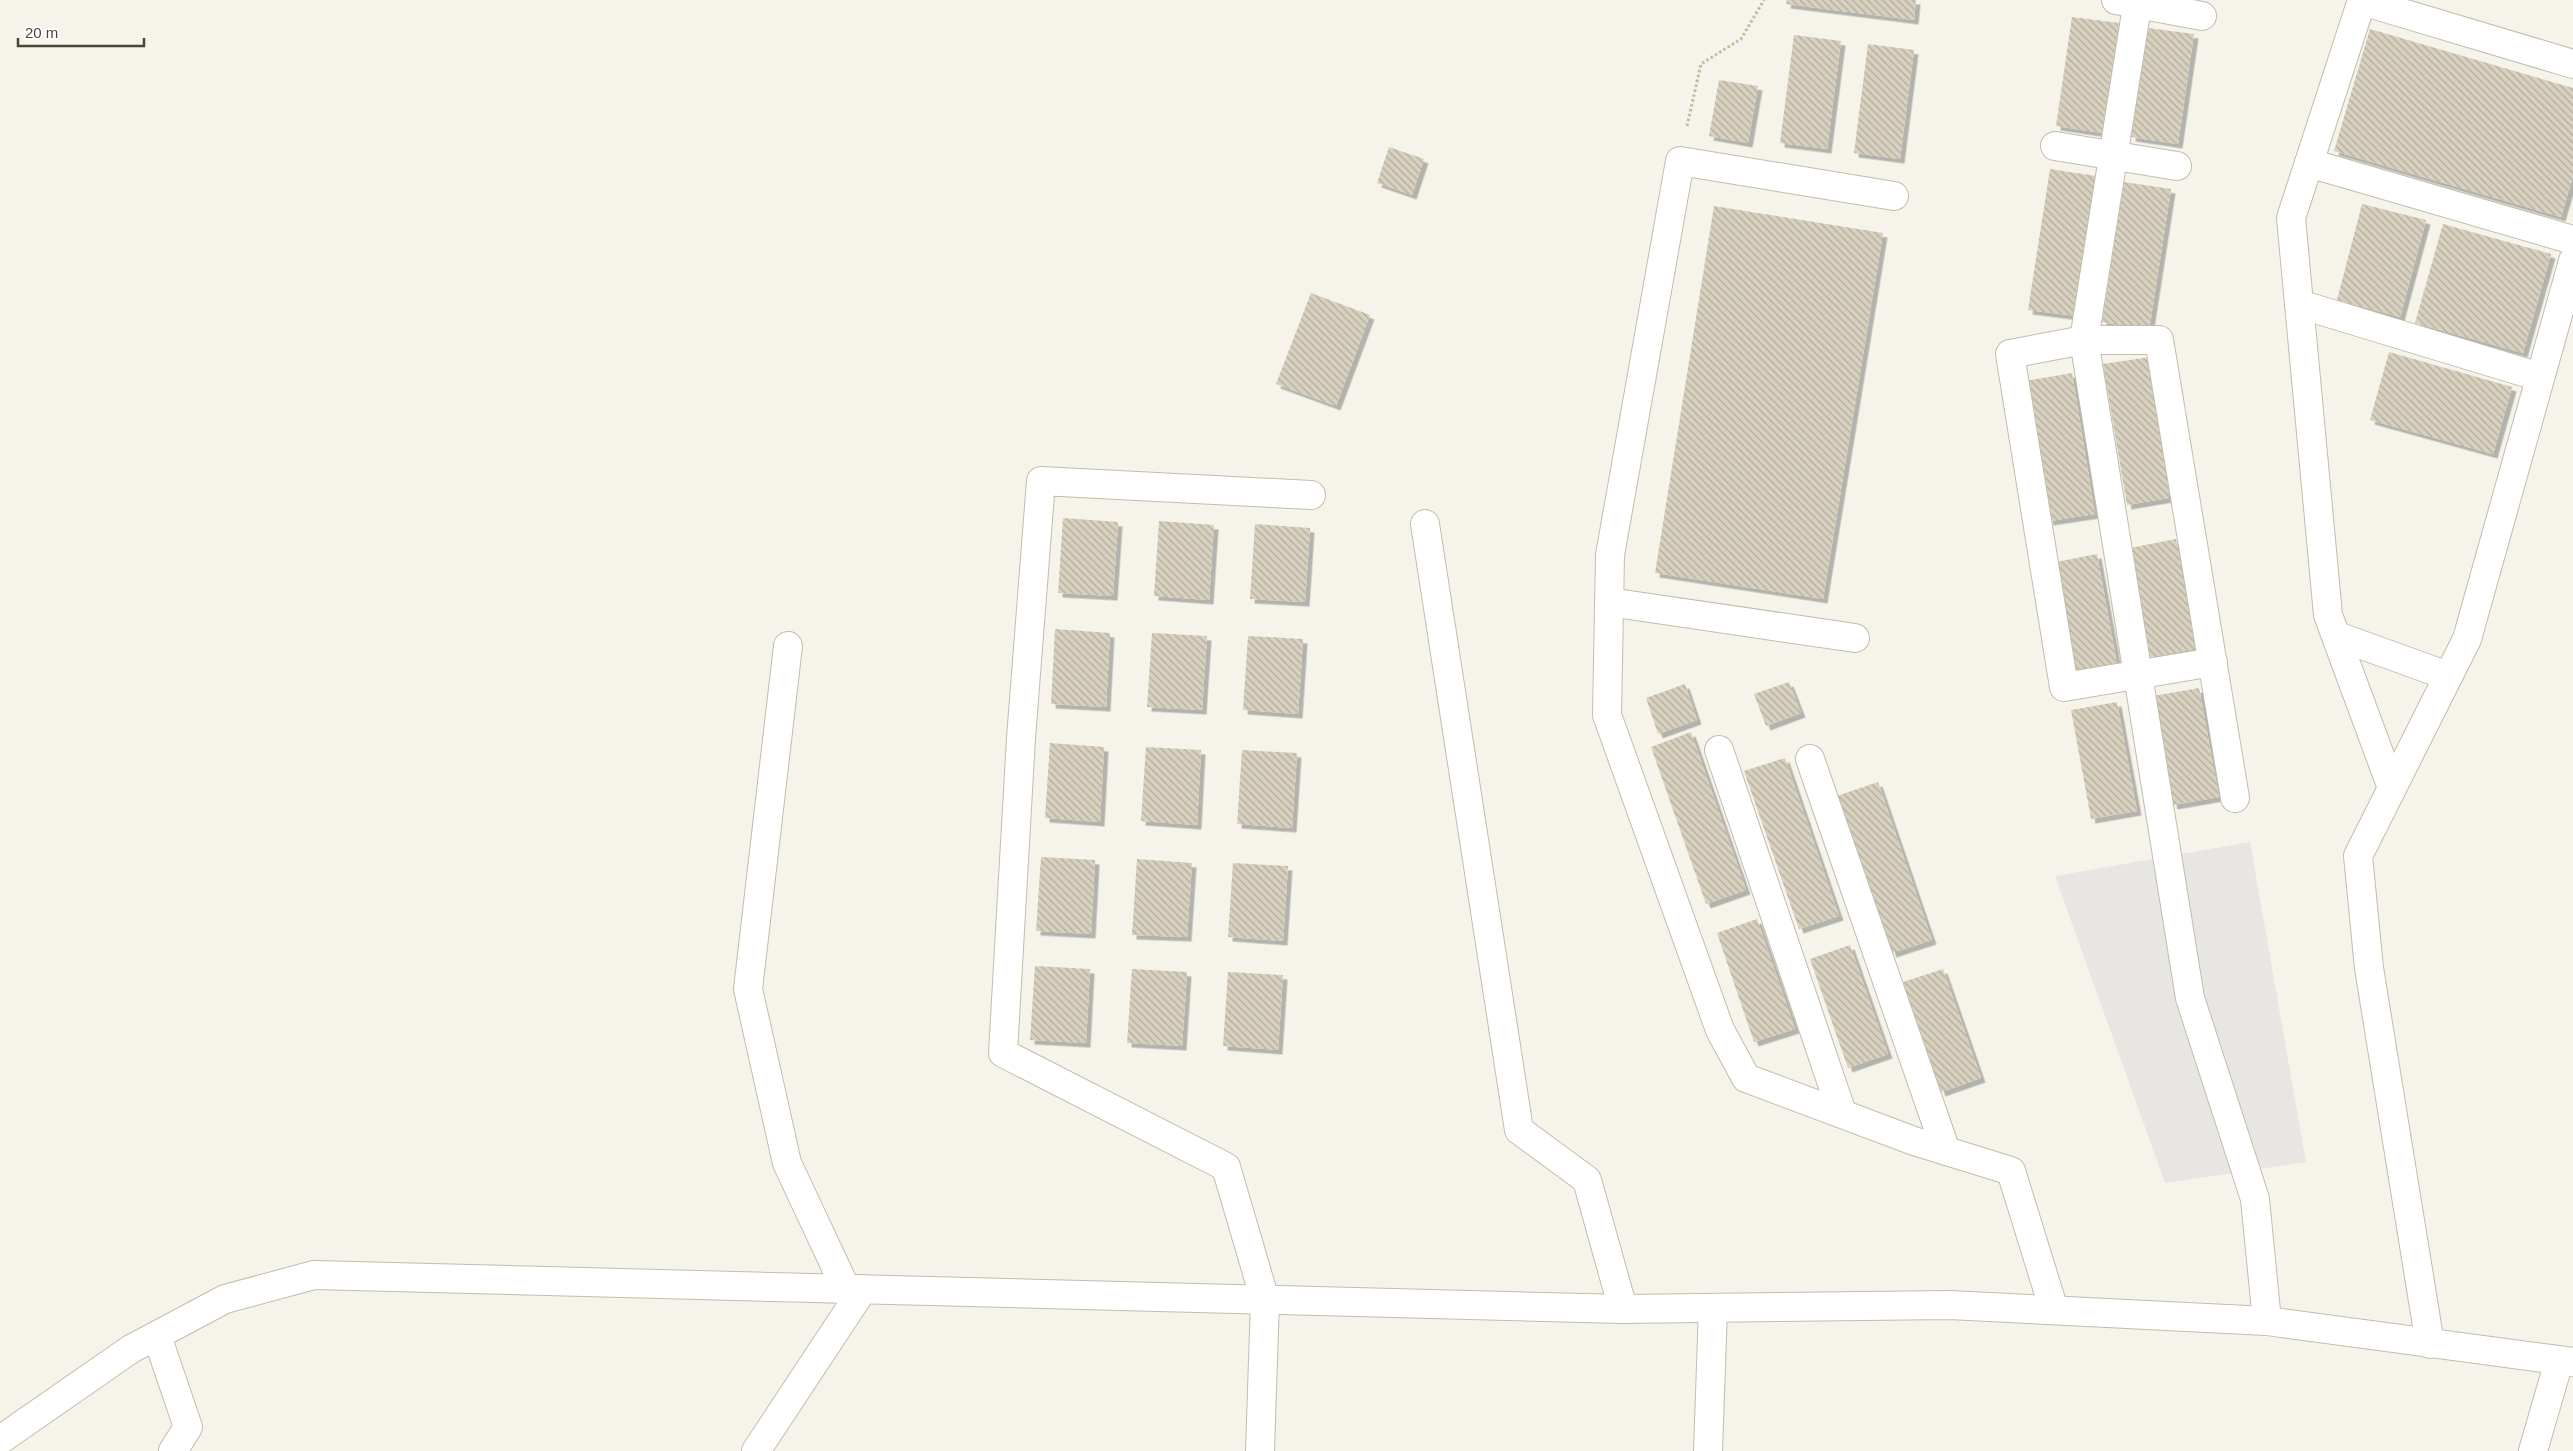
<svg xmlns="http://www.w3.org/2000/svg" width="2573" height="1451" font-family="Arial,sans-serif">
  <defs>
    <pattern id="building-back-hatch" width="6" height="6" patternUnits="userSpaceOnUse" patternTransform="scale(1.25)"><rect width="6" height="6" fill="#d8d1bf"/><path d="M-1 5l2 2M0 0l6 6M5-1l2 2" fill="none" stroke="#b1ab9c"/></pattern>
    <filter id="shadow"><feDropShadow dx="4.5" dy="4.5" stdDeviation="0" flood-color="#0004"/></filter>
  </defs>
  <rect width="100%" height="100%" fill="#f6f3ea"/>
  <path fill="#e7e6e2" d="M 2250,842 L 2306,1162 L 2165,1183 L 2055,876 Z"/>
  <g fill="url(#building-back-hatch)" filter="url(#shadow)">
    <path d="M 1787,0 L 1916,0 L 1914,20 L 1786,4 Z"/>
    <path d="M 2072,17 L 2119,23 L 2102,133 L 2056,126 Z"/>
    <path d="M 2148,28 L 2194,34 L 2178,144 L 2131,137 Z"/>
    <path d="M 2370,29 L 2573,88 L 2573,176 L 2561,217 L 2334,151 Z"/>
    <path d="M 1794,35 L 1841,41 L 1827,149 L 1780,143 Z"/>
    <path d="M 1868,44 L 1914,50 L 1900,159 L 1854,153 Z"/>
    <path d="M 1719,80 L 1758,86 L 1748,143 L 1709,136 Z"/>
    <path d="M 1389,147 L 1424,159 L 1412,195 L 1377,183 Z"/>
    <path d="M 2050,169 L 2096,176 L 2075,316 L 2028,310 Z"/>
    <path d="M 2124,182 L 2171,189 L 2149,330 L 2102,322 Z"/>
    <path d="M 2362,204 L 2426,220 L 2400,317 L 2337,300 Z"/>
    <path d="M 1714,206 L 1883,233 L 1823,599 L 1655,573 Z"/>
    <path d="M 2443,224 L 2551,254 L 2523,353 L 2415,323 Z"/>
    <path d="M 1311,293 L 1370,315 L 1336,406 L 1276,384 Z"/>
    <path d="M 2389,352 L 2512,387 L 2493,454 L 2370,420 Z"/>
    <path d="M 2150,357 L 2174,497 L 2127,505 L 2103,364 Z"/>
    <path d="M 2072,373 L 2095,514 L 2049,521 L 2025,381 Z"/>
    <path d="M 1063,518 L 1118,522 L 1113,596 L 1058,593 Z"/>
    <path d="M 1159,521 L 1214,525 L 1209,600 L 1154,596 Z"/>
    <path d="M 1255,524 L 1310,528 L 1305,602 L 1250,599 Z"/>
    <path d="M 2176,539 L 2196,649 L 2150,657 L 2130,548 Z"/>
    <path d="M 2097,554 L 2117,664 L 2071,672 L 2051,563 Z"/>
    <path d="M 1055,629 L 1110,633 L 1106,707 L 1051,704 Z"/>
    <path d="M 1152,633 L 1207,636 L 1202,710 L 1147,707 Z"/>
    <path d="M 1248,636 L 1303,639 L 1298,714 L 1243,710 Z"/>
    <path d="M 1789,682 L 1801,713 L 1766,726 L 1754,694 Z"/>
    <path d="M 1685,684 L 1697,720 L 1658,734 L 1646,698 Z"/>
    <path d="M 2199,688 L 2219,797 L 2173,805 L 2153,696 Z"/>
    <path d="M 2117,702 L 2137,811 L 2091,819 L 2071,710 Z"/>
    <path d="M 1691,732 L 1746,890 L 1706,904 L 1651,747 Z"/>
    <path d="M 1050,743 L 1104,747 L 1100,822 L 1045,818 Z"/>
    <path d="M 1146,747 L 1201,750 L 1197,825 L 1141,821 Z"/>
    <path d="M 1242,750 L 1297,753 L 1292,828 L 1237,824 Z"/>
    <path d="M 1785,758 L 1839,916 L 1799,929 L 1744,771 Z"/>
    <path d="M 1878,782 L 1932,940 L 1892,953 L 1837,796 Z"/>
    <path d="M 1041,857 L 1095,860 L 1091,934 L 1036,931 Z"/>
    <path d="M 1137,859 L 1192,863 L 1187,937 L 1132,935 Z"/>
    <path d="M 1233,863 L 1288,866 L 1283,941 L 1228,937 Z"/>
    <path d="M 1757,919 L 1795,1029 L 1754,1042 L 1717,933 Z"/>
    <path d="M 1850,945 L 1888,1054 L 1848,1068 L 1810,959 Z"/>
    <path d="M 1035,966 L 1090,969 L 1086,1043 L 1030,1040 Z"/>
    <path d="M 1132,969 L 1187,972 L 1182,1046 L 1127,1043 Z"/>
    <path d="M 1943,969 L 1981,1078 L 1941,1092 L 1903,982 Z"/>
    <path d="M 1228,972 L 1283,975 L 1278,1050 L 1223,1046 Z"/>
  </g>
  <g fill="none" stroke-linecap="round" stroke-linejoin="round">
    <defs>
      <g id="minor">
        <path d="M 2116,0 L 2202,16"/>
        <path d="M 2138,0 L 2084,340 L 2190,998 L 2255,1199 L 2267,1321"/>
        <path d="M 2362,0 L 2291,218 L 2328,615 L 2392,788"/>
        <path d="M 2362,1 L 2573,64"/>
        <path d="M 2055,146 L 2177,166"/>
        <path d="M 2309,163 L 2573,240"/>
        <path d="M 1894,196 L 1680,161 L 1610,555 L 1607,715 L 1720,1030 L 1746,1078 L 1914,1141 L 2011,1171 L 2054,1310"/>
        <path d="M 2299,304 L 2540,377"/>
        <path d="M 1425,524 L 1519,1130 L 1587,1180 L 1623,1309"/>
        <path d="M 1609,602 L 1855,638"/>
        <path d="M 2337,636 L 2448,676"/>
        <path d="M 788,646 L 748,989 L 787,1163 L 846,1289"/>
        <path d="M 2213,662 L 2064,687 L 2010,354 L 2084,340 L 2159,340 L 2235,798"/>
        <path d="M 1719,750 L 1842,1113"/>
        <path d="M 1810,759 L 1946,1151"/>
        <path d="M 157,1336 L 188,1427 L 173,1451"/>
        <path d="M 2430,1344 L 2369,968 L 2358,856 L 2467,639 L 2573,261"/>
        <path d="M 0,1440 L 131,1349 L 225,1299 L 314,1275 L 1623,1309 L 1949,1305 L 2267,1321 L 2573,1362"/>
        <path d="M 756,1451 L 863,1289"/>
        <path d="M 1260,1451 L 1265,1300 L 1226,1167 L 1003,1053 L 1021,738 L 1041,481 L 1311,495"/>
        <path d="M 1708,1451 L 1713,1308"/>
        <path d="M 2533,1451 L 2559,1361"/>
      </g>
    </defs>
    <use href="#minor" stroke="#c2bdac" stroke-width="30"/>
    <path stroke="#c5ba9c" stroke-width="3" stroke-dasharray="2.5 2.5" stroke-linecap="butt" d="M 1687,126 L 1701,64 L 1741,39 L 1764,0"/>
    <use href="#minor" stroke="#fff" stroke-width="28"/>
  </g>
  <path d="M18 38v8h126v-8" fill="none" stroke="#4b4537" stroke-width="2.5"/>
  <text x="25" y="38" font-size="15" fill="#4b4537" stroke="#ffffff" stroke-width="4" paint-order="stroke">20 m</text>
</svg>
